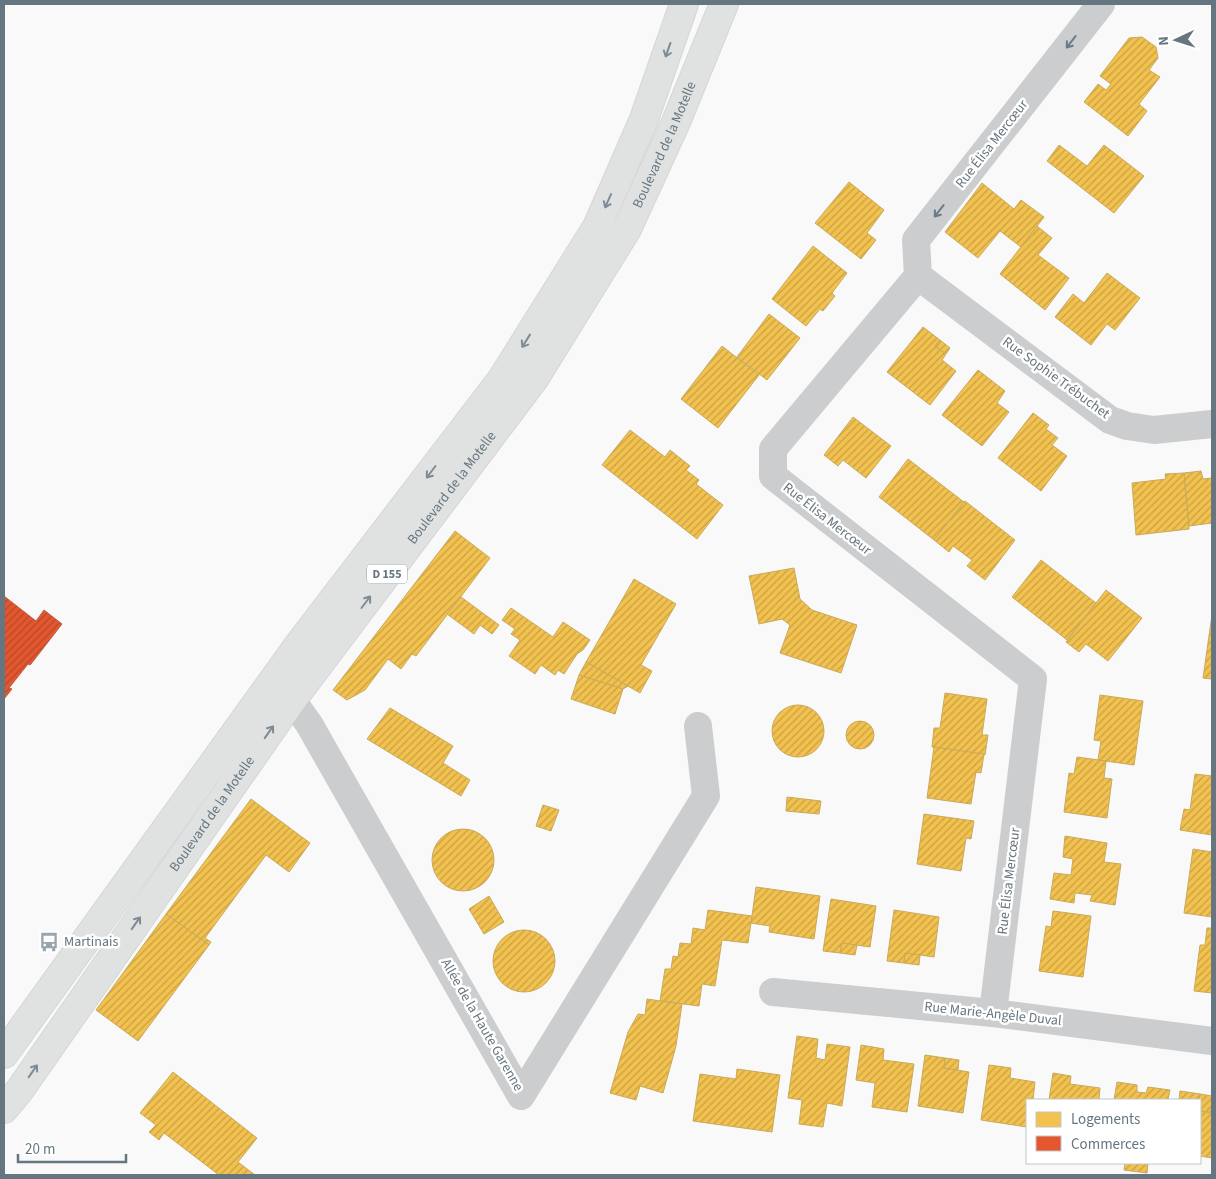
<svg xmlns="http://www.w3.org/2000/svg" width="1216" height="1179" font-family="'Source Sans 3',sans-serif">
  <defs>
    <pattern id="homes-hatch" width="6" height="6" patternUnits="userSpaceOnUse" patternTransform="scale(1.25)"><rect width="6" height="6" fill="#f2c14e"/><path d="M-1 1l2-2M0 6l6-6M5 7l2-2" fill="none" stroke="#c8a146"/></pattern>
    <pattern id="shops-hatch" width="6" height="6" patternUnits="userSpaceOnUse" patternTransform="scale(1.25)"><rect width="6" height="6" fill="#e4572e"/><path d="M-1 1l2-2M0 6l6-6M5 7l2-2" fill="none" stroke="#b34a2c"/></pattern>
  </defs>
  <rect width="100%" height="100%" fill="#f9f9f9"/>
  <g fill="url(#homes-hatch)" stroke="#c8aa5d">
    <path d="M 1142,37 L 1156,47 L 1158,58 L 1149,70 L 1160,77 L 1139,104 L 1147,111 L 1128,136 L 1084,102 L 1098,84 L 1106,90 L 1111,84 L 1100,76 L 1129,38 Z"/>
    <path d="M 1059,145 L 1087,166 L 1104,145 L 1144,176 L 1114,213 L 1047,161 Z"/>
    <path d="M 849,182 L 884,210 L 867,233 L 876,240 L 861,259 L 815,223 Z"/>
    <path d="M 982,183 L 1014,209 L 1021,200 L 1044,217 L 1021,247 L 1000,231 L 978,258 L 945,232 Z"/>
    <path d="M 1037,226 L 1052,238 L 1038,255 L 1069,278 L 1045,310 L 1000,274 Z"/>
    <path d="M 813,246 L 847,273 L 832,293 L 835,296 L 823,311 L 820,309 L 806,326 L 772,299 Z"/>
    <path d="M 1107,273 L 1140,298 L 1115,330 L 1107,324 L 1091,345 L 1055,317 L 1073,294 L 1084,303 Z"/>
    <path d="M 769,314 L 800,338 L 767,380 L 737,357 Z"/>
    <path d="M 923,327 L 940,340 L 935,346 L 946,354 L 942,360 L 956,371 L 930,405 L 887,372 Z"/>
    <path d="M 940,340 L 950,348 L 946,354 L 935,346 Z"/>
    <path d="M 722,346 L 759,375 L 718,428 L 681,399 Z"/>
    <path d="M 978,370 L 1005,391 L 997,403 L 1009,412 L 982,446 L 942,415 Z"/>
    <path d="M 1033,413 L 1049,425 L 1046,429 L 1058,438 L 1052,445 L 1067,456 L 1041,491 L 998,458 Z"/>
    <path d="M 853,417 L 891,446 L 866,478 L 843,460 L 838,466 L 824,455 Z"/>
    <path d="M 630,430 L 665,457 L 670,450 L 690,466 L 686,470 L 699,480 L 696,484 L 723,505 L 697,539 L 602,465 Z"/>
    <path d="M 908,459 L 964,502 L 934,540 L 879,497 Z"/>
    <path d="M 1201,471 L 1203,479 L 1212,478 L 1212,523 L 1189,526 L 1184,473 Z"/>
    <path d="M 1184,473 L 1189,529 L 1136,535 L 1132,483 L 1166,479 L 1165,474 Z"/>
    <path d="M 965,501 L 1015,540 L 985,580 L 967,566 L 972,560 L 953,546 L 949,552 L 934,540 Z"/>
    <path d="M 455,531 L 490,558 L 416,656 L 412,654 L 401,669 L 388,659 L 365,690 L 347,700 L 333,690 Z"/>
    <path d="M 1041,560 L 1096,603 L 1067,640 L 1012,597 Z"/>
    <path d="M 794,568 L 800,599 L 812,610 L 857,625 L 841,673 L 780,653 L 790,625 L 782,619 L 759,624 L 749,576 Z"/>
    <path d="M 634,579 L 676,604 L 641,665 L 652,671 L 640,693 L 586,662 Z"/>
    <path d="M 1106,590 L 1142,618 L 1108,661 L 1086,644 L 1079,652 L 1066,642 Z"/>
    <path d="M 461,597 L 499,625 L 492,634 L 480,625 L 474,634 L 447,614 Z"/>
    <path d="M 511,608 L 553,637 L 563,622 L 590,640 L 583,650 L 577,654 L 564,674 L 558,670 L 555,675 L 541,665 L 535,674 L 509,656 L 520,640 L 511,634 L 515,629 L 502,620 Z"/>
    <path d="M 1212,615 L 1212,679 L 1203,678 Z"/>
    <path d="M 586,662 L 628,686 L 623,689 L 579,675 Z"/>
    <path d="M 579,675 L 623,689 L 615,714 L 571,699 Z"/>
    <path d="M 945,693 L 987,699 L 982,735 L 988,735 L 985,755 L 932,747 L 934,728 L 940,728 Z"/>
    <path d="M 1100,695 L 1143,701 L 1134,765 L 1098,760 L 1101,741 L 1094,740 Z"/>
    <circle cx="798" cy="731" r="26"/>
    <path d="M 390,708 L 453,746 L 443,763 L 470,780 L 461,796 L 367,739 Z"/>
    <circle cx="860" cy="735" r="14"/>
    <path d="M 934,747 L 984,754 L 981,773 L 976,772 L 971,804 L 927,798 Z"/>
    <path d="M 1077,757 L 1106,761 L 1104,778 L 1112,779 L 1107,818 L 1064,812 L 1069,773 L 1074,774 Z"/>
    <path d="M 1195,774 L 1212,776 L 1212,835 L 1180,830 L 1184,809 L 1190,810 Z"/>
    <path d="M 787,797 L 821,801 L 819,814 L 786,811 Z"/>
    <path d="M 251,799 L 310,843 L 289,872 L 266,855 L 205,938 L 211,942 L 209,945 L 166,914 Z"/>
    <path d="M 543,805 L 559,810 L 551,831 L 536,826 Z"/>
    <path d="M 924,814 L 974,821 L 971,839 L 966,838 L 961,871 L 917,864 Z"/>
    <circle cx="463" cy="860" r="31"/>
    <path d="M 1065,836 L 1107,843 L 1104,862 L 1121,864 L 1115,905 L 1090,901 L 1092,895 L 1075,893 L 1074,903 L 1050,899 L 1054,873 L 1071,875 L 1073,859 L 1063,857 Z"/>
    <path d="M 1193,849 L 1212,852 L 1212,917 L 1184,913 Z"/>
    <path d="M 756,887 L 820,896 L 814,939 L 769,932 L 770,926 L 751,923 Z"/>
    <path d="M 489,896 L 504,922 L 484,934 L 469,909 Z"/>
    <path d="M 831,899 L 876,906 L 870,947 L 842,943 L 840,953 L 823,951 Z"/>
    <path d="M 708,910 L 752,916 L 748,943 L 722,940 L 715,986 L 702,984 L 699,1006 L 660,1001 L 665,969 L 671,969 L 673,956 L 678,957 L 680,943 L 691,944 L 693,928 L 705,930 Z"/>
    <path d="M 894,910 L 939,917 L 934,957 L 905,953 L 904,963 L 887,961 Z"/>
    <path d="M 1053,911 L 1091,916 L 1083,977 L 1039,971 L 1046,926 L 1051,927 Z"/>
    <path d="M 166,914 L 209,945 L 138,1041 L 96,1010 Z"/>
    <path d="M 1207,928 L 1212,928 L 1212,993 L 1194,991 L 1200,945 L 1205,945 Z"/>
    <circle cx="524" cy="961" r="31"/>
    <path d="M 842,943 L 857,945 L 855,955 L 840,953 Z"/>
    <path d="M 905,953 L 920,955 L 919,965 L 904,963 Z"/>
    <path d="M 647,999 L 682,1004 L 676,1046 L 663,1093 L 640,1086 L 636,1100 L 610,1093 L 628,1032 L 638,1014 L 645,1015 Z"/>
    <path d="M 797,1036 L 818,1039 L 816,1058 L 825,1060 L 827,1044 L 850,1047 L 842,1106 L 827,1103 L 823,1127 L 799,1124 L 802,1100 L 788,1098 Z"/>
    <path d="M 861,1045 L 884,1049 L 883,1060 L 914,1064 L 907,1112 L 872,1107 L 875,1083 L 856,1080 Z"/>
    <path d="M 925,1055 L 945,1058 L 944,1068 L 969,1072 L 963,1113 L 918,1106 Z"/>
    <path d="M 945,1058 L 959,1060 L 958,1070 L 944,1068 Z"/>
    <path d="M 989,1065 L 1011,1068 L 1010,1078 L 1035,1082 L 1033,1100 L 1027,1100 L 1027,1127 L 981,1120 Z"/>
    <path d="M 737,1069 L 780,1075 L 772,1132 L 693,1121 L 700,1074 L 736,1079 Z"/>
    <path d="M 173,1072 L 257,1138 L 238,1162 L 255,1175 L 219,1175 L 164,1133 L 159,1140 L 149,1132 L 156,1125 L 140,1113 Z"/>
    <path d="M 1053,1073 L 1071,1076 L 1070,1084 L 1100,1088 L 1099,1100 L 1049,1100 Z"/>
    <path d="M 1117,1082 L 1137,1085 L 1137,1092 L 1146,1093 L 1148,1087 L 1170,1090 L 1168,1100 L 1114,1100 Z"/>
    <path d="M 1180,1091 L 1200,1094 L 1199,1100 L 1179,1100 Z"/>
    <path d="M 1200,1094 L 1212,1096 L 1211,1112 L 1200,1111 L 1200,1100 L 1199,1100 Z"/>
    <path d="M 1200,1111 L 1212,1113 L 1212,1158 L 1200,1156 Z"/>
    <path d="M 1125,1163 L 1148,1163 L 1147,1173 L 1124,1170 Z"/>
  </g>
  <path fill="url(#shops-hatch)" stroke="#be6047" d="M 4,596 L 36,621 L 44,610 L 62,624 L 31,664 L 30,665 L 28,664 L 9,688 L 12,689 L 4,699 Z"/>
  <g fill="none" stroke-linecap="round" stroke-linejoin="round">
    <defs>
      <g id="primary">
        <path d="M 4,1054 L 300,643 L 502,379 L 597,227 L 644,119 L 684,4"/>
        <path id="s1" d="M 4,1109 L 19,1091 L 292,700 L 534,379 L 627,229 L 676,122 L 724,4"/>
      </g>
    </defs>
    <use href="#primary" stroke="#d5d6d7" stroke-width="30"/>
    <g stroke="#cccdce" stroke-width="28">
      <path d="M 918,276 L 1110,420 L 1127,426 L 1154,430 L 1212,424"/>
      <path d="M 287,678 L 292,700 L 309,724 L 521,1096 L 706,796 L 698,726"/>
      <path d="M 773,992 L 993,1013 L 1212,1041"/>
      <path d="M 993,1013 L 1033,679 L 773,476 L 773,449 L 918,276 L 916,240 L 1101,4"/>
    </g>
    <use href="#primary" stroke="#e0e1e1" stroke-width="28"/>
  </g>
  <defs><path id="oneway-shaft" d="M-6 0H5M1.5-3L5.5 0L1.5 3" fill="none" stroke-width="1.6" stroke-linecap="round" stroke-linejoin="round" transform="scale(1.25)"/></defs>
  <g stroke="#6b7a85">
    <use href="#oneway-shaft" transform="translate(1071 42) rotate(128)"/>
    <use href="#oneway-shaft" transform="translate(939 211) rotate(128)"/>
  </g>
  <g stroke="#7e8b94">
    <use href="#oneway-shaft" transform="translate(668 50) rotate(109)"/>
    <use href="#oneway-shaft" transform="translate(608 201) rotate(114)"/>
    <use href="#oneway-shaft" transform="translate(526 341) rotate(122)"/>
    <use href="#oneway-shaft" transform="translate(431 472) rotate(127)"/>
    <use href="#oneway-shaft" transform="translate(366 602) rotate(-53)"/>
    <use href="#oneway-shaft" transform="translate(269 732) rotate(-55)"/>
    <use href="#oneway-shaft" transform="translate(136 923) rotate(-55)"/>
    <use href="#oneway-shaft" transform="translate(33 1071) rotate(-55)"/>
  </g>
  <defs>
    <symbol id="bus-bare" viewBox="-9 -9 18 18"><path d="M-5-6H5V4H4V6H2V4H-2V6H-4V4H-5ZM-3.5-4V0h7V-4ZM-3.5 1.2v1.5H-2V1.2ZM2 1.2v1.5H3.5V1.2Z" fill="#99a4ab" stroke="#fff" stroke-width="2.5" paint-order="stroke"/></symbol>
  </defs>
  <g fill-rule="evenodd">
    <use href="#bus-bare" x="35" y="928" width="28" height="28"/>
  </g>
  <g text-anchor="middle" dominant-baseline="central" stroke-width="5" stroke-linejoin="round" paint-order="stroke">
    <rect fill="#fff" stroke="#949fa7" stroke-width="1" x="367" y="564.5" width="40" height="19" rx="4"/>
    <g font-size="12" font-weight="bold" fill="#667681">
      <text x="387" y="574">D 155</text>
    </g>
    <g font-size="14" fill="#667681" stroke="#fff">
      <text stroke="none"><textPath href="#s1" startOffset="1171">Boulevard de la Motelle</textPath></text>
      <text transform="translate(992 144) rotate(-52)">Rue Élisa Mercœur</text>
      <text transform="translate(1056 378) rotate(36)">Rue Sophie Trébuchet</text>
      <text stroke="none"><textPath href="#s1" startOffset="766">Boulevard de la Motelle</textPath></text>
      <text transform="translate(827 519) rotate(38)">Rue Élisa Mercœur</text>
      <text stroke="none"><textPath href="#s1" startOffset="361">Boulevard de la Motelle</textPath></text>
      <text transform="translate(1009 881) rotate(-83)">Rue Élisa Mercœur</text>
      <text transform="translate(993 1014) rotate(6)">Rue Marie-Angèle Duval</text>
      <text transform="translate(482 1025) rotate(60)">Allée de la Haute Garenne</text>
    </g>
    <g font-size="14" fill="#667681" stroke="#fff" text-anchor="start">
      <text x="64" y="942">Martinais</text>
    </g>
  </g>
  <rect width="1216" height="1179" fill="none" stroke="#667681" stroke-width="10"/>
  <rect x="1026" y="1099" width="175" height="65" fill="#ffffff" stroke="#c2c8cd"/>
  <rect x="1036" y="1112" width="25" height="15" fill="#f2c14e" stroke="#c2c8cd"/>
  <text x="1071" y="1124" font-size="15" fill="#667681">Logements</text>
  <rect x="1036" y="1136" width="25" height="15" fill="#e4572e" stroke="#c2c8cd"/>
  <text x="1071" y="1149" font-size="15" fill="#667681">Commerces</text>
  <g transform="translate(1176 40) rotate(266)" stroke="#ffffff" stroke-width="4" paint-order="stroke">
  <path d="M0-4L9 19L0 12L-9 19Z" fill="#667681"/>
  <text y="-8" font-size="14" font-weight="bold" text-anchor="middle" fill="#667681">N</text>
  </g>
  <path d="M18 1154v8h108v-8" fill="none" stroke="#667681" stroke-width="2.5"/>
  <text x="25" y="1154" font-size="15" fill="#667681" stroke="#ffffff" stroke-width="4" paint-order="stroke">20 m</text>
</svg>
